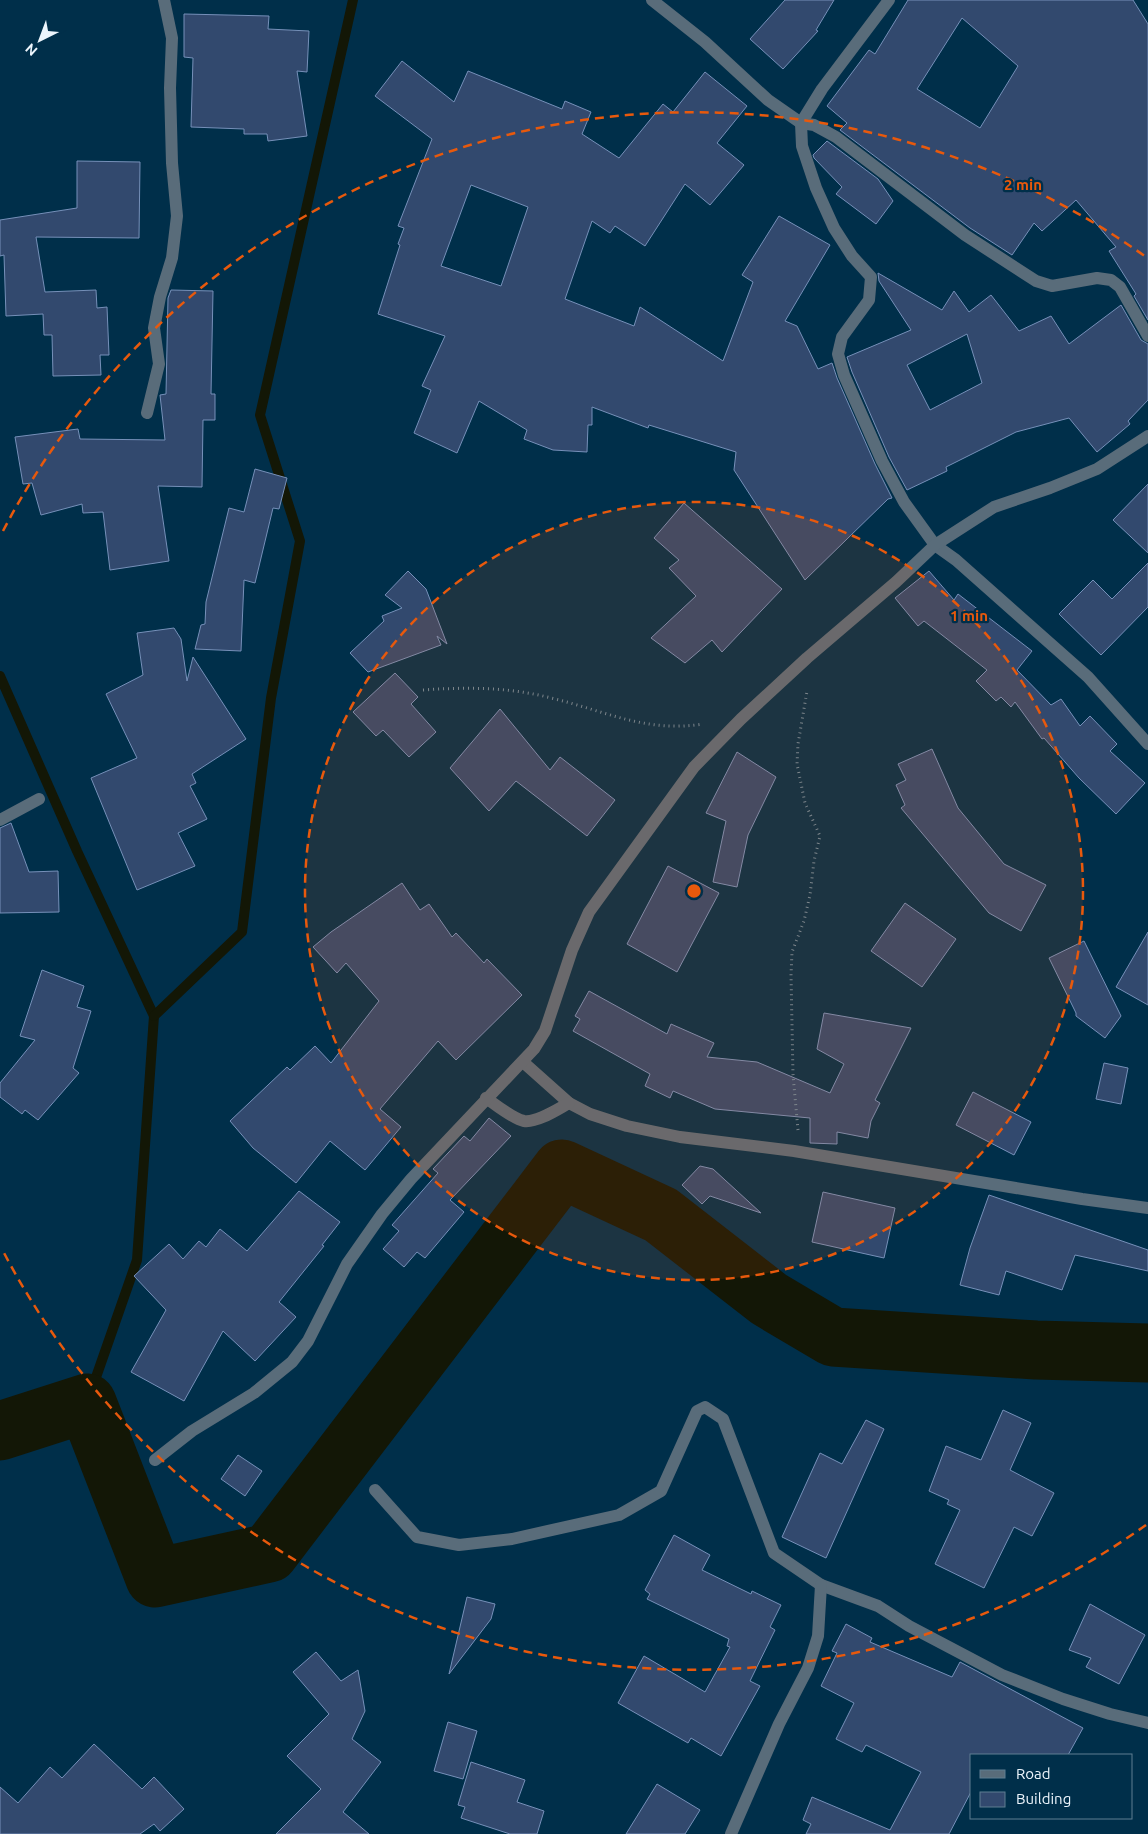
<svg xmlns="http://www.w3.org/2000/svg" width="1148" height="1834" font-family="Ubuntu,sans-serif">
  <rect width="100%" height="100%" fill="#002f4a"/>
  <g fill="none" stroke-linecap="round" stroke-linejoin="round">
    <g stroke="#131706" stroke-width="10">
      <path d="M 0,676 L 77,851 L 154,1016 L 137,1260 L 87,1403"/>
      <path d="M 154,1016 L 242,932 L 271,698 L 300,541 L 260,415 L 353,0"/>
    </g>
    <path stroke="#131706" stroke-width="59" d="M 0,1431 L 87,1403 L 155,1578 L 269,1553 L 562,1169 L 661,1215 L 769,1299 L 833,1337 L 1036,1350 L 1148,1353"/>
  </g>
  <g fill="#32496e" stroke="#7690b9" fill-rule="evenodd">
    <path d="M 785,0 L 834,0 L 816,30 L 818,31 L 783,69 L 750,39 Z"/>
    <path d="M 908,0 L 1133,0 L 1148,24 L 1148,320 L 1134,296 L 1136,294 L 1109,251 L 1116,247 L 1076,200 L 1042,231 L 1034,223 L 1012,255 L 970,228 L 840,130 L 847,123 L 827,106 L 869,50 L 875,54 ZM 962,18 L 1018,66 L 980,128 L 917,89 Z"/>
    <path d="M 184,14 L 269,16 L 268,29 L 309,31 L 307,72 L 297,71 L 307,136 L 268,141 L 267,134 L 244,134 L 244,129 L 191,127 L 193,58 L 184,57 Z"/>
    <path d="M 402,61 L 454,102 L 468,71 L 562,109 L 565,101 L 591,112 L 582,134 L 619,158 L 663,104 L 673,112 L 705,72 L 747,106 L 717,143 L 744,165 L 710,205 L 685,184 L 645,246 L 615,226 L 610,233 L 592,221 L 565,299 L 634,326 L 640,307 L 723,361 L 753,282 L 742,275 L 779,216 L 830,245 L 785,321 L 797,326 L 818,369 L 832,363 L 837,378 L 875,464 L 892,498 L 888,499 L 805,580 L 734,470 L 736,452 L 649,425 L 648,428 L 592,407 L 592,425 L 588,425 L 587,452 L 553,450 L 524,439 L 527,430 L 479,401 L 457,453 L 414,433 L 431,390 L 422,386 L 445,336 L 378,314 L 400,245 L 398,244 L 404,228 L 398,226 L 432,139 L 375,96 ZM 471,185 L 528,207 L 501,286 L 441,266 Z"/>
    <path d="M 827,141 L 878,179 L 893,201 L 876,224 L 836,194 L 842,187 L 814,158 L 813,155 Z"/>
    <path d="M 77,161 L 140,162 L 139,238 L 36,237 L 45,292 L 96,290 L 97,308 L 107,307 L 109,355 L 100,355 L 101,375 L 53,376 L 52,335 L 44,335 L 43,314 L 6,316 L 4,255 L 0,256 L 0,220 L 77,208 Z"/>
    <path d="M 878,273 L 942,310 L 954,291 L 969,312 L 991,295 L 1019,331 L 1051,316 L 1069,344 L 1121,305 L 1141,340 L 1148,344 L 1148,400 L 1128,421 L 1130,424 L 1097,452 L 1069,418 L 1016,432 L 946,467 L 947,471 L 907,490 L 889,457 L 852,372 L 847,357 L 911,330 L 879,281 ZM 967,334 L 982,383 L 930,410 L 907,365 Z"/>
    <path d="M 171,290 L 213,291 L 211,394 L 215,394 L 215,420 L 203,420 L 202,487 L 158,486 L 169,561 L 110,570 L 103,512 L 83,513 L 82,504 L 41,515 L 32,483 L 23,484 L 15,437 L 78,429 L 80,439 L 165,440 L 160,395 L 166,394 L 168,298 Z"/>
    <path d="M 255,469 L 287,478 L 279,509 L 273,508 L 255,583 L 244,580 L 241,651 L 195,649 L 201,625 L 205,624 L 206,602 L 229,508 L 244,512 Z"/>
    <path d="M 1148,484 L 1148,553 L 1113,520 Z"/>
    <path d="M 684,503 L 782,589 L 722,652 L 712,640 L 685,663 L 651,638 L 696,596 L 669,568 L 679,560 L 654,538 Z"/>
    <path d="M 1148,563 L 1148,607 L 1101,655 L 1059,614 L 1093,580 L 1112,599 Z"/>
    <path d="M 408,571 L 426,589 L 447,644 L 437,636 L 441,645 L 368,672 L 350,653 L 384,621 L 382,616 L 402,608 L 385,595 Z"/>
    <path d="M 929,571 L 954,600 L 958,594 L 1032,651 L 1017,670 L 1051,705 L 1061,699 L 1080,726 L 1090,716 L 1117,744 L 1110,751 L 1145,783 L 1116,814 L 1079,778 L 1044,738 L 1042,739 L 1015,702 L 1011,707 L 1001,697 L 996,701 L 976,681 L 987,670 L 924,621 L 918,626 L 895,598 Z"/>
    <path d="M 174,628 L 181,639 L 187,681 L 193,657 L 246,739 L 192,774 L 196,783 L 190,786 L 207,819 L 178,833 L 195,866 L 137,890 L 91,778 L 137,758 L 106,694 L 143,675 L 137,633 Z"/>
    <path d="M 395,673 L 418,697 L 411,704 L 436,732 L 409,757 L 383,730 L 376,736 L 353,712 Z"/>
    <path d="M 500,709 L 550,770 L 560,757 L 615,800 L 587,836 L 516,781 L 489,811 L 450,768 Z"/>
    <path d="M 932,749 L 958,808 L 1004,864 L 1046,885 L 1021,931 L 989,913 L 901,808 L 905,805 L 896,785 L 906,780 L 898,764 Z"/>
    <path d="M 737,752 L 776,777 L 748,835 L 737,887 L 713,882 L 726,821 L 706,813 Z"/>
    <path d="M 11,823 L 29,872 L 58,871 L 59,912 L 0,913 L 0,828 Z"/>
    <path d="M 668,866 L 719,893 L 677,972 L 627,944 Z"/>
    <path d="M 402,883 L 420,910 L 429,904 L 452,937 L 456,933 L 484,963 L 487,959 L 522,995 L 456,1060 L 438,1041 L 380,1109 L 401,1127 L 365,1170 L 330,1141 L 296,1183 L 253,1148 L 230,1121 L 287,1067 L 290,1070 L 315,1046 L 331,1063 L 379,1001 L 346,963 L 337,973 L 313,947 L 331,932 Z"/>
    <path d="M 905,903 L 956,939 L 922,987 L 871,951 Z"/>
    <path d="M 1148,932 L 1148,1005 L 1116,987 Z"/>
    <path d="M 1084,941 L 1121,1016 L 1105,1038 L 1076,1016 L 1076,1013 L 1049,958 Z"/>
    <path d="M 42,970 L 84,986 L 77,1007 L 91,1011 L 73,1068 L 79,1073 L 38,1120 L 25,1110 L 22,1114 L 0,1097 L 0,1083 L 35,1040 L 20,1036 Z"/>
    <path d="M 589,991 L 667,1034 L 671,1024 L 714,1043 L 707,1057 L 757,1062 L 830,1093 L 844,1064 L 817,1049 L 824,1013 L 911,1028 L 875,1100 L 880,1103 L 871,1121 L 868,1138 L 837,1132 L 837,1144 L 810,1143 L 810,1118 L 715,1109 L 673,1091 L 670,1098 L 645,1086 L 650,1074 L 573,1031 L 580,1019 L 575,1016 Z"/>
    <path d="M 1104,1063 L 1128,1068 L 1121,1104 L 1096,1099 Z"/>
    <path d="M 973,1092 L 1031,1122 L 1014,1155 L 956,1125 Z"/>
    <path d="M 489,1118 L 511,1136 L 450,1200 L 464,1212 L 425,1258 L 417,1252 L 404,1267 L 383,1249 L 399,1231 L 392,1225 L 438,1173 L 433,1169 L 464,1136 L 470,1141 Z"/>
    <path d="M 700,1166 L 713,1169 L 761,1213 L 710,1196 L 702,1204 L 682,1185 Z"/>
    <path d="M 299,1191 L 340,1222 L 322,1245 L 324,1246 L 279,1302 L 296,1317 L 255,1361 L 223,1331 L 184,1401 L 131,1372 L 166,1310 L 134,1276 L 169,1244 L 183,1259 L 199,1241 L 206,1247 L 220,1229 L 247,1251 Z"/>
    <path d="M 823,1192 L 895,1208 L 884,1258 L 812,1242 Z"/>
    <path d="M 989,1195 L 1148,1250 L 1148,1271 L 1075,1255 L 1062,1290 L 1006,1271 L 999,1295 L 960,1285 L 970,1248 Z"/>
    <path d="M 1003,1410 L 1031,1423 L 1010,1470 L 1054,1493 L 1032,1536 L 1014,1527 L 984,1588 L 935,1564 L 960,1510 L 947,1504 L 949,1500 L 929,1491 L 946,1446 L 981,1460 Z"/>
    <path d="M 866,1420 L 884,1429 L 826,1558 L 782,1537 L 820,1453 L 842,1464 Z"/>
    <path d="M 238,1455 L 262,1471 L 245,1496 L 221,1479 Z"/>
    <path d="M 674,1535 L 710,1555 L 702,1570 L 751,1594 L 752,1591 L 781,1605 L 770,1627 L 775,1630 L 750,1681 L 760,1686 L 721,1756 L 691,1738 L 688,1743 L 618,1703 L 644,1656 L 705,1692 L 730,1647 L 727,1646 L 729,1639 L 647,1599 L 650,1594 L 645,1590 Z"/>
    <path d="M 467,1597 L 495,1604 L 491,1619 L 449,1674 Z"/>
    <path d="M 1090,1604 L 1145,1635 L 1119,1684 L 1086,1667 L 1091,1658 L 1069,1650 Z"/>
    <path d="M 846,1624 L 872,1638 L 870,1642 L 952,1677 L 960,1662 L 1083,1728 L 1068,1755 L 972,1755 L 972,1790 L 949,1834 L 806,1834 L 811,1824 L 803,1820 L 812,1797 L 890,1830 L 921,1772 L 866,1745 L 862,1752 L 836,1739 L 854,1703 L 821,1686 L 837,1653 L 832,1651 Z"/>
    <path d="M 316,1652 L 341,1681 L 358,1670 L 365,1711 L 352,1739 L 381,1762 L 343,1812 L 369,1834 L 276,1834 L 321,1789 L 287,1756 L 329,1714 L 293,1672 Z"/>
    <path d="M 448,1722 L 477,1731 L 463,1779 L 434,1771 Z"/>
    <path d="M 94,1744 L 142,1789 L 154,1777 L 184,1809 L 160,1831 L 154,1824 L 140,1834 L 0,1834 L 0,1787 L 18,1803 L 50,1767 L 62,1778 Z"/>
    <path d="M 471,1762 L 525,1780 L 517,1802 L 544,1811 L 537,1834 L 510,1834 L 461,1818 L 465,1807 L 458,1805 Z"/>
    <path d="M 657,1784 L 700,1810 L 685,1834 L 626,1834 Z"/>
  </g>
  <g fill="none" stroke-linecap="round" stroke-linejoin="round">
    <g stroke="#6f8c9e" stroke-width="3" stroke-dasharray="1 4" stroke-linecap="butt">
      <path d="M 423,690 C 467,687 509,687 551,698 C 606,711 645,733 703,724"/>
      <path d="M 798,1130 L 793,1075 L 791,975 L 792,952 L 804,921 L 810,895 L 814,861 L 820,836 L 805,803 L 797,764 L 798,744 L 807,691"/>
    </g>
    <g stroke="#596c7a" stroke-width="12">
      <path d="M 652,0 L 705,42 L 768,100 L 801,123 L 814,125 L 836,137 L 965,235 L 1036,281 L 1052,286 L 1097,278 L 1111,280 L 1120,287 L 1148,336"/>
      <path d="M 889,0 L 822,89 L 801,123 L 802,146 L 816,188 L 834,228 L 852,256 L 871,277 L 869,300 L 842,337 L 838,354 L 844,375 L 882,461 L 904,502 L 935,545 L 956,560 L 1088,677 L 1148,744"/>
      <path d="M 147,413 L 159,364 L 154,328 L 160,297 L 172,258 L 177,216 L 172,163 L 170,88 L 172,38 L 164,0"/>
      <path d="M 0,820 L 39,799"/>
      <path d="M 523,1062 L 569,1103 L 590,1114 L 627,1126 L 680,1137 L 794,1151 L 1082,1199 L 1148,1208"/>
      <path d="M 486,1098 C 496,1105 513,1119 524,1121 C 537,1123 558,1109 569,1103"/>
      <path d="M 155,1460 L 192,1431 L 254,1393 L 292,1362 L 308,1341 L 347,1264 L 382,1214 L 411,1179 L 534,1049 L 545,1031 L 572,950 L 589,912 L 694,767 L 741,719 L 807,658 L 896,582 L 935,545 L 994,507 L 1050,488 L 1097,469 L 1148,436"/>
      <path d="M 375,1490 L 417,1537 L 459,1545 L 512,1539 L 619,1515 L 661,1491 L 697,1411 L 705,1407 L 723,1419 L 774,1553 L 821,1585 L 878,1606 L 909,1626 L 1002,1675 L 1063,1699 L 1110,1714 L 1148,1723"/>
      <path d="M 731,1834 L 779,1724 L 808,1668 L 818,1636 L 821,1585"/>
    </g>
  </g>
  <circle cx="694" cy="891" r="389" fill="#e8590c" fill-opacity=".12"/>
  <g fill="none" stroke="#e8590c" stroke-width="2.5" stroke-dasharray="9 6">
    <circle cx="694" cy="891" r="389"/>
    <path d="M1146 1525A779 779 0 0 1 3 1251M3 531A779 779 0 0 1 1146 257"/>
  </g>
  <circle cx="694" cy="891" r="8" fill="#e8590c" stroke="#002f4a" stroke-width="2.5"/>
  <g font-size="15" text-anchor="middle" font-weight="bold" fill="#e8590c" stroke="#002f4a" stroke-width="4.5" stroke-linejoin="round" paint-order="stroke">
    <text x="1023" y="190">2 min</text>
    <text x="969" y="621">1 min</text>
  </g>
  <rect x="970" y="1754" width="162" height="65" fill="#002f4a" stroke="#5e7e91"/>
  <rect x="980" y="1770" width="25" height="8" fill="#596c7a" stroke="#5e7e91"/>
  <text x="1016" y="1779" font-size="15" fill="#ecf5fc">Road</text>
  <rect x="980" y="1792" width="25" height="15" fill="#32496e" stroke="#5e7e91"/>
  <text x="1016" y="1804" font-size="15" fill="#ecf5fc">Building</text>
  <g transform="translate(40 40) rotate(222)" stroke="#002f4a" stroke-width="4" paint-order="stroke">
  <path d="M0-4L9 19L0 12L-9 19Z" fill="#ecf5fc"/>
  <text y="-8" font-size="14" font-weight="bold" text-anchor="middle" fill="#ecf5fc">N</text>
  </g>
</svg>
